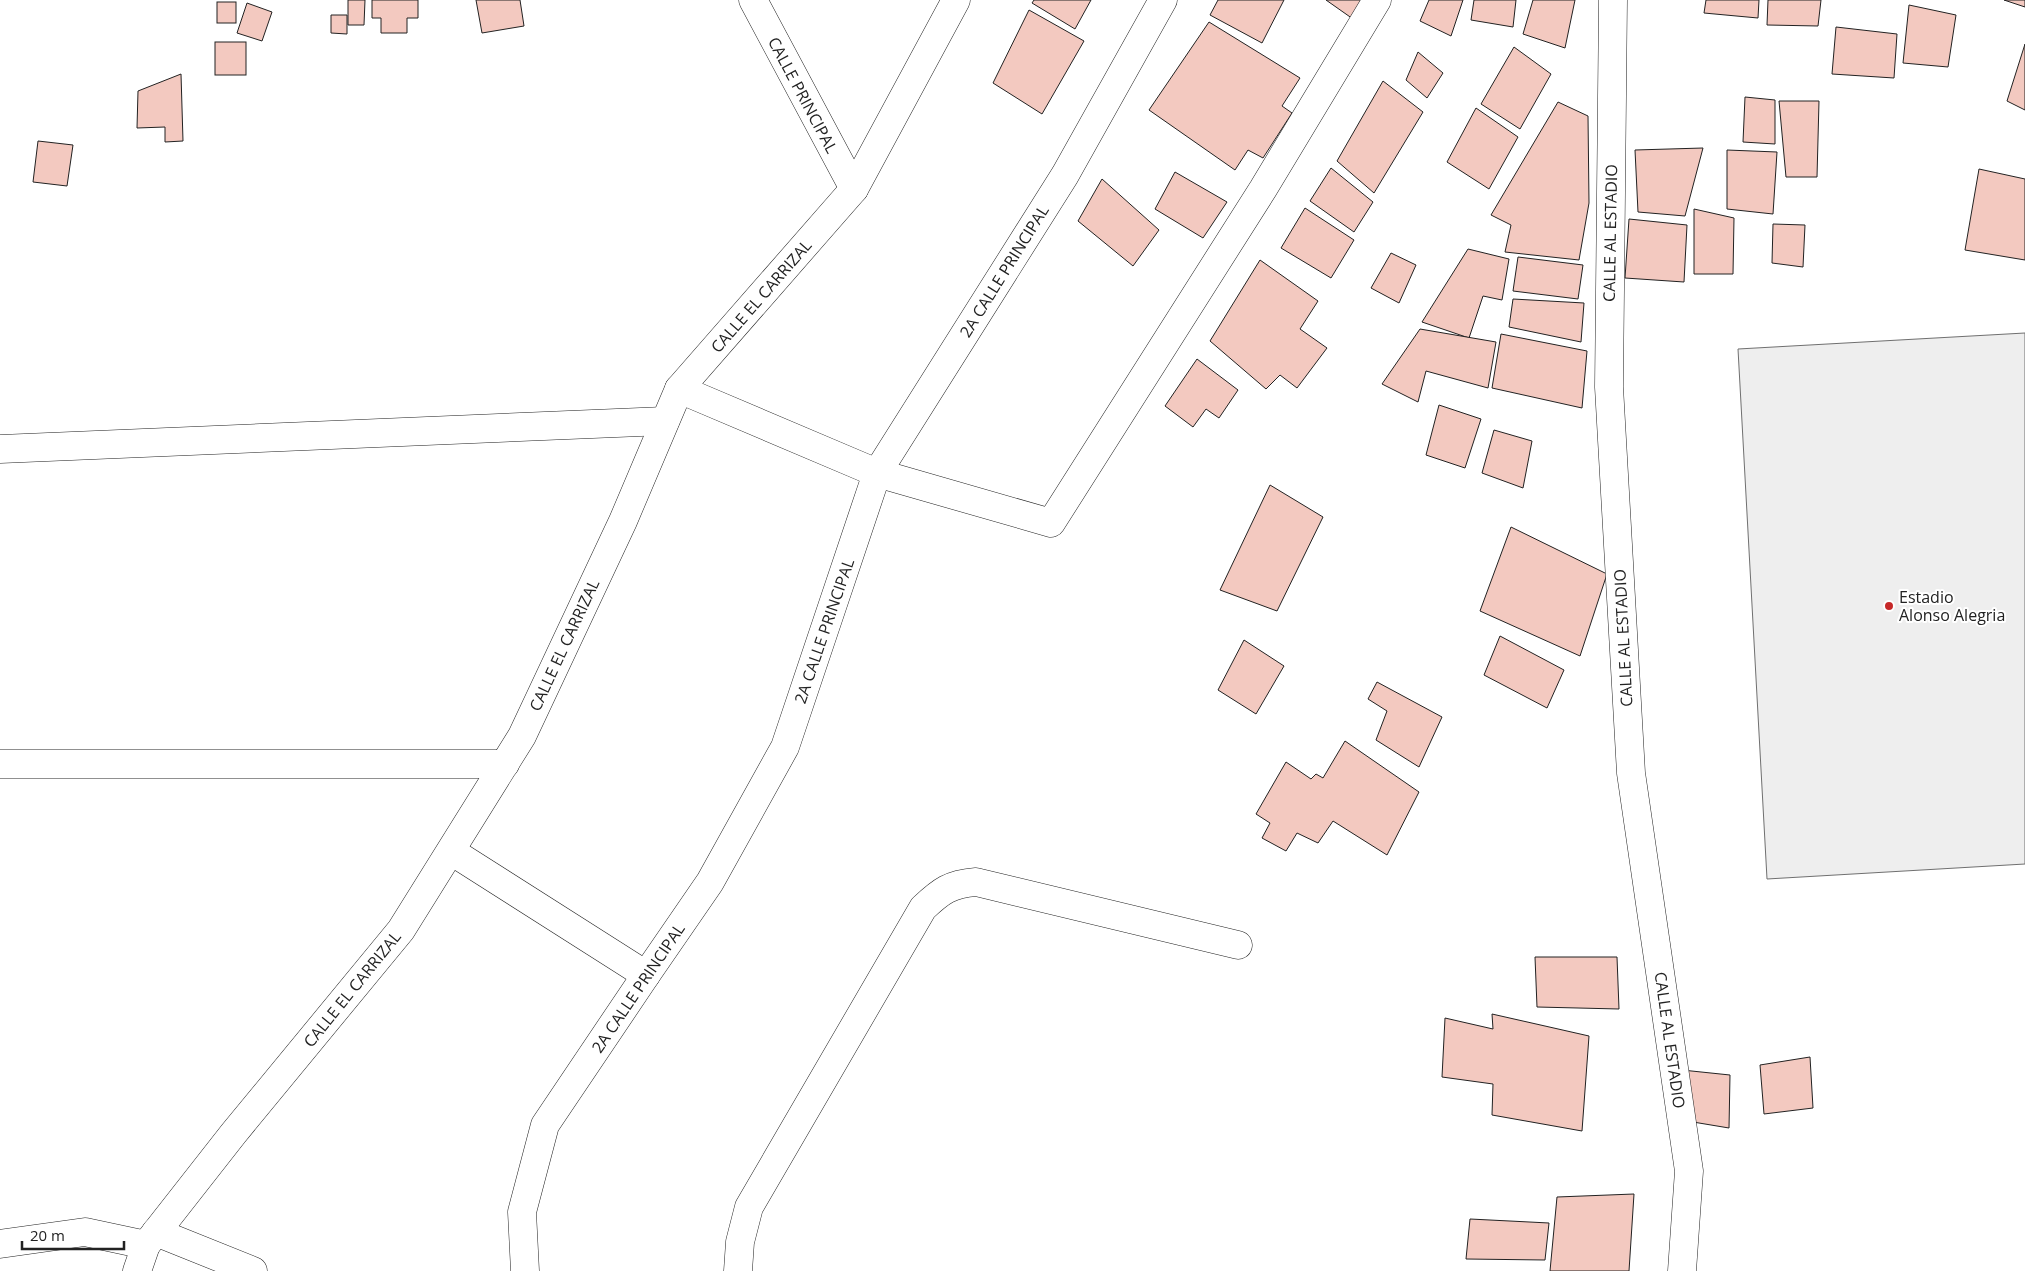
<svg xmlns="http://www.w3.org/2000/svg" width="2025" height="1271" font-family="'Open Sans',sans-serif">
  <rect width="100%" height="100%" fill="#fff"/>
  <path fill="#eee" stroke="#6f6f6f" d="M 2025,333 L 2025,864 L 1767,879 L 1738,349 Z"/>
  <g fill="#f3c9c0" stroke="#222">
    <path d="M 348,0 L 365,0 L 364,25 L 348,25 Z"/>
    <path d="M 372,0 L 418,0 L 418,18 L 407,18 L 407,33 L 381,33 L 381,18 L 372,18 Z"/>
    <path d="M 476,0 L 520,0 L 524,26 L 482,33 Z"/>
    <path d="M 1034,0 L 1091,0 L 1075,29 L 1032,3 Z"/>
    <path d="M 1218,0 L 1284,0 L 1262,43 L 1210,15 Z"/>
    <path d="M 1326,0 L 1365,0 L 1353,19 Z"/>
    <path d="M 1429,0 L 1463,0 L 1451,36 L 1420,21 Z"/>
    <path d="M 1474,0 L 1516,0 L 1513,27 L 1471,20 Z"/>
    <path d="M 1533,0 L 1575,0 L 1565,48 L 1523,34 Z"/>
    <path d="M 1706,0 L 1759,0 L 1758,18 L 1704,13 Z"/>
    <path d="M 1768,0 L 1821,0 L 1818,26 L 1767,25 Z"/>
    <path d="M 2004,0 L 2025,0 L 2025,7 Z"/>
    <rect x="217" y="2" width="19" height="21"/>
    <path d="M 247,3 L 272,12 L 262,41 L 237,33 Z"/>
    <path d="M 1909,5 L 1956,15 L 1948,67 L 1903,63 Z"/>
    <path d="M 1029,10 L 1084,41 L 1042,114 L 993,83 Z"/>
    <path d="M 331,15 L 347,15 L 347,34 L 331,33 Z"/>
    <path d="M 1209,22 L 1300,78 L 1282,106 L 1292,113 L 1263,158 L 1248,150 L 1235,170 L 1149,110 Z"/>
    <path d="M 1836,27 L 1897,34 L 1894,78 L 1832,74 Z"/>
    <rect x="215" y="42" width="31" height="33"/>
    <path d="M 2025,44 L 2025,110 L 2007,101 Z"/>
    <path d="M 1514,47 L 1551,74 L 1520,129 L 1481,104 Z"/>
    <path d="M 1418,52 L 1443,73 L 1427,98 L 1406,80 Z"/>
    <path d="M 181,74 L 183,141 L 165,142 L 165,127 L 137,128 L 138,91 Z"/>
    <path d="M 1383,81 L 1423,112 L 1374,193 L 1337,161 Z"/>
    <path d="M 1745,97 L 1775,100 L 1775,144 L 1743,142 Z"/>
    <path d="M 1779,101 L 1819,101 L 1817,177 L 1786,177 Z"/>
    <path d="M 1558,102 L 1588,116 L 1589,203 L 1579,260 L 1505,252 L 1511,225 L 1491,215 Z"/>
    <path d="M 1476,108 L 1518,137 L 1489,189 L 1447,162 Z"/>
    <path d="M 38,141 L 73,145 L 67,186 L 33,182 Z"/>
    <path d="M 1703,148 L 1685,216 L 1638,212 L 1635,150 Z"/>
    <path d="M 1727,150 L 1777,152 L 1773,214 L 1727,209 Z"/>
    <path d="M 1331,168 L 1373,202 L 1354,232 L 1310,201 Z"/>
    <path d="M 1979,169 L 2025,179 L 2025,260 L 1965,250 Z"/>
    <path d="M 1175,172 L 1227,202 L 1203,238 L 1155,209 Z"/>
    <path d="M 1102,179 L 1159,230 L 1133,266 L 1078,221 Z"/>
    <path d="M 1305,208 L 1354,240 L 1331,278 L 1281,248 Z"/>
    <path d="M 1694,209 L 1734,218 L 1733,274 L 1694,274 Z"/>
    <path d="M 1629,219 L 1687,225 L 1684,282 L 1625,278 Z"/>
    <path d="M 1773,224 L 1805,225 L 1803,267 L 1772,263 Z"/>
    <path d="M 1468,249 L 1509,259 L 1502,300 L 1483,296 L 1469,338 L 1422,322 Z"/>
    <path d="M 1391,253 L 1416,265 L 1399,303 L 1371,288 Z"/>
    <path d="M 1518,257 L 1583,265 L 1578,299 L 1513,291 Z"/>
    <path d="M 1260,260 L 1318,301 L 1300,329 L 1327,348 L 1297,388 L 1280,375 L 1266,389 L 1210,341 Z"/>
    <path d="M 1513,299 L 1584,303 L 1581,342 L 1509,327 Z"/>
    <path d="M 1420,329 L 1496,342 L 1488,388 L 1426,371 L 1418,402 L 1382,384 Z"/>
    <path d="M 1501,334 L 1587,351 L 1582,408 L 1492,388 Z"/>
    <path d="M 1197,359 L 1238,390 L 1219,418 L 1206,409 L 1193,427 L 1165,406 Z"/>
    <path d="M 1439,405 L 1481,419 L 1465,468 L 1426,455 Z"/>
    <path d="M 1494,430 L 1532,441 L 1523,488 L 1482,473 Z"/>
    <path d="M 1270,485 L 1323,517 L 1277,611 L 1220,590 Z"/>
    <path d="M 1511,527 L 1607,574 L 1580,656 L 1480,611 Z"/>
    <path d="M 1500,636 L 1564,670 L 1547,708 L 1484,675 Z"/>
    <path d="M 1244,640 L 1284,666 L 1256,714 L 1218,690 Z"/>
    <path d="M 1377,682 L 1442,717 L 1419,767 L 1376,740 L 1387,711 L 1368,699 Z"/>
    <path d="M 1345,741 L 1419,792 L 1387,855 L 1333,821 L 1318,843 L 1297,833 L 1286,851 L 1262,838 L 1270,823 L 1256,814 L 1286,762 L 1311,779 L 1316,774 L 1323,778 Z"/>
    <path d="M 1535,957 L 1617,957 L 1619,1009 L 1537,1007 Z"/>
    <path d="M 1492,1014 L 1589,1036 L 1582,1131 L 1492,1115 L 1493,1084 L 1442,1077 L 1445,1018 L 1493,1029 Z"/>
    <path d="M 1810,1057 L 1813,1108 L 1764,1114 L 1760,1065 Z"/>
    <path d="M 1682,1070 L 1730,1075 L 1729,1128 L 1687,1121 Z"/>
    <path d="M 1634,1194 L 1629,1271 L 1550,1271 L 1557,1197 Z"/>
    <path d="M 1470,1219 L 1549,1223 L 1545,1260 L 1466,1259 Z"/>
  </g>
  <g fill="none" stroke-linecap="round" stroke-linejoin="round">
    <defs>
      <g id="street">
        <path d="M 753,0 L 854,189"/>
        <path d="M 1613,0 L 1609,387 L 1631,773 L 1689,1171 L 1682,1271"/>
        <path d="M 679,389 L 877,473 L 1051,523 L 1263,189 L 1377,0"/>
        <path d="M 0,449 L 665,421"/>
        <path d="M 0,764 L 505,764"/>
        <path d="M 451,851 L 646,975"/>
        <path d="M 156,1232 L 253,1271"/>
        <path d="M 0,1244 L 85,1232 L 146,1245"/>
        <path d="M 137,1271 L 146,1245 L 233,1134 L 401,930 L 522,736 L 623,521 L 679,389 L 854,189 L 956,0"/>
        <path d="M 525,1271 L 522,1212 L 545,1125 L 646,975 L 710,882 L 785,747 L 877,473 L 1065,175 L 1163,0"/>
        <path d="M 738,1271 L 740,1242 L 749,1207 L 923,908 C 941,891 950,884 976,882 L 1238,945"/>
      </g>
    </defs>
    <use href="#street" stroke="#222" stroke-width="29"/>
    <use href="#street" stroke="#fff" stroke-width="28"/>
  </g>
  <circle fill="#c62828" stroke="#fff" stroke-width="2" cx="1889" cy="606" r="5"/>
  <g text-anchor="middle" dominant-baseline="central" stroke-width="4" stroke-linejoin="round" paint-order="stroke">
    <g font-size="16" fill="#222" stroke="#fff">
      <text transform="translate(803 95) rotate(62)">CALLE PRINCIPAL</text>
      <text transform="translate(1610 233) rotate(-89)">CALLE AL ESTADIO</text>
      <text transform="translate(1004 271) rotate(-58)">2A CALLE PRINCIPAL</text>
      <text transform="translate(761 296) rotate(-49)">CALLE EL CARRIZAL</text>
      <text transform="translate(824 631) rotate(-71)">2A CALLE PRINCIPAL</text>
      <text transform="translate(1623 638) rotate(-93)">CALLE AL ESTADIO</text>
      <text transform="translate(564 645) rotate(-65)">CALLE EL CARRIZAL</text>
      <text transform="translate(638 988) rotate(-56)">2A CALLE PRINCIPAL</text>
      <text transform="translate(352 989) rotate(-51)">CALLE EL CARRIZAL</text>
      <text transform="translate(1670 1040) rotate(82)">CALLE AL ESTADIO</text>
    </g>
    <g font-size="16" fill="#222" stroke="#fff" text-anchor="start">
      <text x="1899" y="597">Estadio<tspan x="1899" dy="18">Alonso Alegria</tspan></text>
    </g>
  </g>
  <path d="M22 1241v8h102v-8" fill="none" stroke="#222222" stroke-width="2.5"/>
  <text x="30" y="1241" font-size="15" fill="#222222" stroke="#ffffff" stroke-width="4" paint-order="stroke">20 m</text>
</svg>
